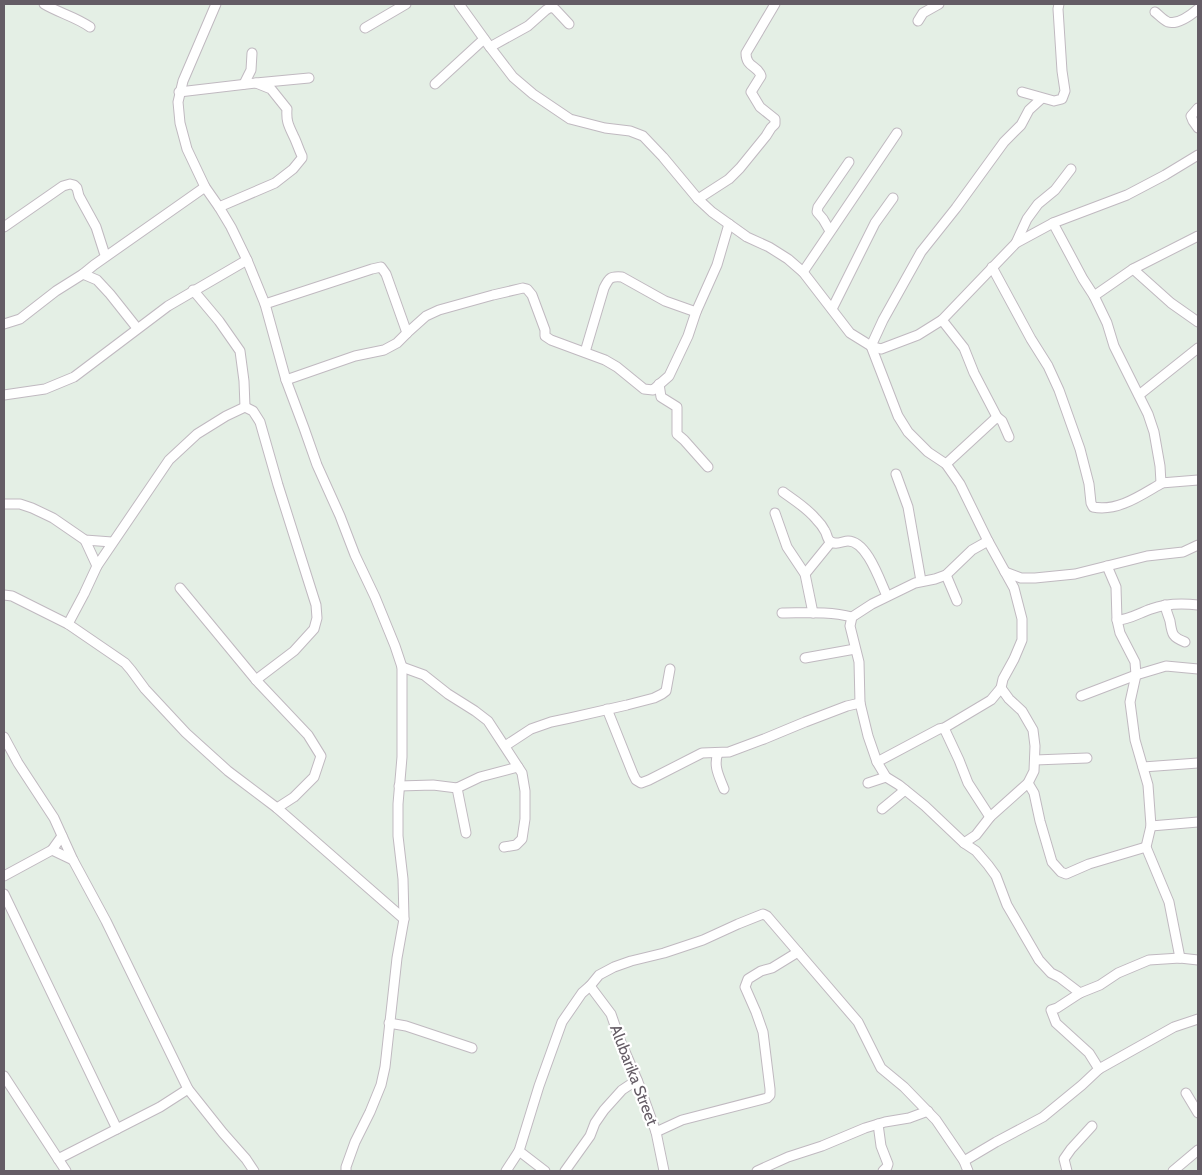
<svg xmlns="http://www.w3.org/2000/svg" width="1202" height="1175" font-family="Cabin,sans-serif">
  <rect width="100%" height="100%" fill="#e4efe5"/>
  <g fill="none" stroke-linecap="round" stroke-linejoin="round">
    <defs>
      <g id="minor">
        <path d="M 44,4 C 59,13 76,17 90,27"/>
        <path d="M 216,4 L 183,81 L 178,102 L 180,123 L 187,149 L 205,187 L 219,207 L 231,227 L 247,260 L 265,304 L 286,380 L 304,428 L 317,465 L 340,516 L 355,555 L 375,597 L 395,646 L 402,667 L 402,757 L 398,804 L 398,836 L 403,879 L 404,919 L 397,958 L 385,1067 L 381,1085 L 370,1112 L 355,1142 L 346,1167 L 346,1171"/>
        <path d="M 459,4 L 490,47 L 513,77 L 533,94 L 570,119 L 605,128 L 630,131 L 643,136 L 663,157 L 698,199 L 712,212 L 747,237 L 769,247 L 788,259 L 803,272 L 850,333 L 871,346 L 881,349 L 918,335 L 942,320 L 1016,243 L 1053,223 L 1127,195 L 1165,175 L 1198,155"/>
        <path d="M 1155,12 C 1159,15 1163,20 1168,22 C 1178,25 1191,15 1198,9"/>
        <path d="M 918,21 L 923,13 L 939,4"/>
        <path d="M 365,28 L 406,4"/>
        <path d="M 490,47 L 528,26 L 546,10 L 551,7 L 555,9 L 569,24"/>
        <path d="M 244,84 L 251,70 L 252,53"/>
        <path d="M 435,84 L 484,39"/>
        <path d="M 179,92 L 256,83 L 309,78"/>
        <path d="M 1022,92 L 1054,101 L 1062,99 L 1065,91 L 1062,71 L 1058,9 L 1059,4"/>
        <path d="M 1198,108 L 1191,116 L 1193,121 L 1198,128"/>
        <path d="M 698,199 L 729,179 L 740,168 L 766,136 L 771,128 L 775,124 L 775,119 L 760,107 L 751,92 L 761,76 C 758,65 746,68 746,53 L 775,4"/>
        <path d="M 219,207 L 275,183 L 293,169 L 302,158 L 302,156 C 299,150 297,143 294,137 C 289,126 286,122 287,109 L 271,89 L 256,83"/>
        <path d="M 1053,223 L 1083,279 L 1094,296 L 1107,323 L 1114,346 L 1148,414 L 1154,432 L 1160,466 L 1161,483 L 1198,480"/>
        <path d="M 4,227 L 63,186 L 70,184 L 74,185 L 77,188 L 79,196 L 96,227 L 104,252 L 106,256"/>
        <path d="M 830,231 L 823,219 L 817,212 L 818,207 L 849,162"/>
        <path d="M 1016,243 L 1027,219 L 1038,204 L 1055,190 L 1071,169"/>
        <path d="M 992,267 L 1031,339 L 1048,366 L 1059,390 L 1080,449 L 1089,484 L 1091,503 L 1093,507 C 1118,512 1141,495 1162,483"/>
        <path d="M 1133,269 L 1171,303 L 1198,322"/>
        <path d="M 803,272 L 897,133"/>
        <path d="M 83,274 L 97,280 L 110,294 L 137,328"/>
        <path d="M 193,290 L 219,321 L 240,351 L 244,381 L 245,407"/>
        <path d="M 1094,296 L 1133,269 L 1198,236"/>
        <path d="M 265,304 L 372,269 L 381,267 L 386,274 L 407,333"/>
        <path d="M 832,309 L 875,223 L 893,198"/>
        <path d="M 942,320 L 964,348 L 974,373 L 997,417 L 1002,421 L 1009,437"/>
        <path d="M 4,324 L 20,319 L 56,291 L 83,274 L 94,265 L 205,187"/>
        <path d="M 585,352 L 604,288 C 609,278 610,276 622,277 L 665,301 L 696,312"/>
        <path d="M 286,380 L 355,356 L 384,350 L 397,343 L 407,333 L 426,316 L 439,310 L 493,295 L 523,288 L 527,289 L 532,295 L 545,330 L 545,336 L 551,340 L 605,360 L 617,367 L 644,389 L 653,390 L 669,376 L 688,336 L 696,312 L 717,265 L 729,224"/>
        <path d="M 659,384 L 661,397 L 677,407 L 677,434 L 684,440 L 708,467"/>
        <path d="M 4,395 L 45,389 L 74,377 L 168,306 L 247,260"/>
        <path d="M 1139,395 L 1198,348"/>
        <path d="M 946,464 L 997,417"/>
        <path d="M 896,474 L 908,507 L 921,581"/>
        <path d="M 783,492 C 794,500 807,508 816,519 C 819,522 823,527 825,531 C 827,534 827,539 830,541 C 835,546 843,541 848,541 C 867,541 880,581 887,596"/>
        <path d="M 4,504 L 20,504 L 32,508 L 53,518 L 85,540 L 112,542"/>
        <path d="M 775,513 L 787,547 L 805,574 L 813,613"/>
        <path d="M 85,540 L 97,566"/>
        <path d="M 988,541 L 972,550 L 946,575 L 935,579 L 915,583 L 872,604 L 852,617 L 850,626 L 859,662 L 860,703 L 868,736 L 877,762 L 886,777 L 899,785 L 925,806 L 964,843 L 976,851 L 988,865 L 996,876 L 1007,905 L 1039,960 L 1051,973 L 1059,977 L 1080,993"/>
        <path d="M 1107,566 L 1116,587 L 1117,620 L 1120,633 L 1135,662 L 1136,675 L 1130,702 L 1135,740 L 1148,785 L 1151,826 L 1146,847 L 1169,902 L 1180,958"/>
        <path d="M 1005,572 L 1021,578 L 1035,578 L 1075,574 L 1147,556 L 1183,552 L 1198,545"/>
        <path d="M 805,574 L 831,542"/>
        <path d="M 946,575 L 957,601"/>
        <path d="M 180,588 L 256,680 L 308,735 L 321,756 L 314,777 L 294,797 L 277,808"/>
        <path d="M 4,595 L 12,596 L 68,624 L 125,663 L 131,670 L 145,689 L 186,733 L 228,771 L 277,808 L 404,919"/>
        <path d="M 1165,605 C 1166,610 1168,615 1170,621 C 1172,634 1172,637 1185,642"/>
        <path d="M 782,613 C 805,613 829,611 852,617"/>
        <path d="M 1117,620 C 1129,620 1139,613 1151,609 C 1167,603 1182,603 1198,605"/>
        <path d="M 68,624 L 84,594 L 97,566 L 169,460 L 197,434 L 226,416 L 245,407 L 253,411 L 260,422 L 278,485 L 316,605 L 317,618 L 314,629 L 294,651 L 256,680"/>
        <path d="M 805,658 L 855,649"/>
        <path d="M 402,667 L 424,675 L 448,694 L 475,711 L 488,721 L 522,773 L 525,791 L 525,819 L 522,839 L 516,845 L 504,847"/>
        <path d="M 1081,696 L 1136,675 L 1166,666 L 1198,669"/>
        <path d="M 607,709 L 633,774 L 636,780 L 641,783 L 649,780 L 702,753 L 729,752 L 764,739 L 805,722 L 847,706 L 860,703"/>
        <path d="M 944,728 L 959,760 L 968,783 L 990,817"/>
        <path d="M 4,737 L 18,763 L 54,818 L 73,860 L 106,921 L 188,1089 L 223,1133 L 246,1159 L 254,1171"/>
        <path d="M 505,746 L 531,729 L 551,722 L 570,718 L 627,705 L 654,698 L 662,694 L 666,691 L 670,669"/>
        <path d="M 718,753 C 713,766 719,776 724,789"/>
        <path d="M 1035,760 L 1087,758"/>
        <path d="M 877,762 L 939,729 L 944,728 L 991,700 L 1001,688"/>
        <path d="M 1143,767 L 1198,763"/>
        <path d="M 868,783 L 886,777"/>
        <path d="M 1028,783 L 1034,793 L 1040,821 L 1052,862 L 1061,872 L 1066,874 L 1089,864 L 1146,847"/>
        <path d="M 399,786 L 433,785 L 457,788 L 480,777 L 518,767"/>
        <path d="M 457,788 L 466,833"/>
        <path d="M 882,809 L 905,790"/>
        <path d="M 1151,826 L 1198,822"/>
        <path d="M 964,843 L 976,835 L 990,817 L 1028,783 L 1034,771 L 1035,746 L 1033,730 L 1022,711 L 1009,699 L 1001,688 L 1003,679 L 1014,659 L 1022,640 L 1022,619 L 1014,588 L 988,541 L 960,484 L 946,464 L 928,452 L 908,432 L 898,416 L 871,346 L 883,320 L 921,252 L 956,208 L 1004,142 L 1021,125 L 1029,110 L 1041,99"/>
        <path d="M 52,850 L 73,860"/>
        <path d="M 4,876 L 52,850 L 62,836"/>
        <path d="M 4,894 L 117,1129"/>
        <path d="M 590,986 L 611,1014 L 620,1040 L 638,1082 L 656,1132 L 664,1171"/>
        <path d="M 389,1023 L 406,1026 L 472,1048"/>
        <path d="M 1099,1069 L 1174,1027 L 1198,1019"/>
        <path d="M 4,1076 L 66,1171"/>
        <path d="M 1186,1093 L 1198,1113"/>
        <path d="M 878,1124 L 881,1146 L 888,1164 L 887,1167 L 883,1171"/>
        <path d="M 656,1132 L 682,1120 L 767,1098 L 770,1095 L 770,1089 L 763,1032 L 756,1012 L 745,987 L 748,979 L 761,971 L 772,968 L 798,952"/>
        <path d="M 519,1151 L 545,1171"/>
        <path d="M 58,1159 L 160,1107 L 188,1089"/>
        <path d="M 964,1161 L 996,1142 L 1043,1117 L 1082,1085 L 1099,1069 L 1089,1053 L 1056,1023 L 1051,1010 L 1057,1008 L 1080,993 L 1100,985 L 1118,973 L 1149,960 L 1180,958 L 1198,960"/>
        <path d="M 506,1171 L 519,1151 L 539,1086 L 562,1022 L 582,993 L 590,986 L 599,975 L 614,967 L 631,961 L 664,953 L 703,940 L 738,924 L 763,914 L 767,916 L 858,1022 L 881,1068 L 904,1087 L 936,1120 L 964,1161 L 968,1171"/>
        <path d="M 565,1171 L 590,1136 L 595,1123 L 604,1110 L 622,1090 L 637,1080"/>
        <path d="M 757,1171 L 788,1157 L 822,1146 L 865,1128 L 885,1122 L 909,1118 L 928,1111"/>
        <path d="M 1067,1171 L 1064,1159 L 1071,1149 L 1092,1126"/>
        <path d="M 1173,1171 L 1198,1150"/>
      </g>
    </defs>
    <use href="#minor" stroke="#c0b9c0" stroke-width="11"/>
    <use href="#minor" stroke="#fff" stroke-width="9"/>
  </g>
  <g text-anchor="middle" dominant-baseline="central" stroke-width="4.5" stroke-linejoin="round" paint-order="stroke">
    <g font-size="16" fill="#645c65" stroke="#fff">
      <text transform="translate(634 1075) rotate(69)">Alubarika Street</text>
    </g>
  </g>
  <rect width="1202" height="1175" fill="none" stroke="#645c65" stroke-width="10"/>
</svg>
